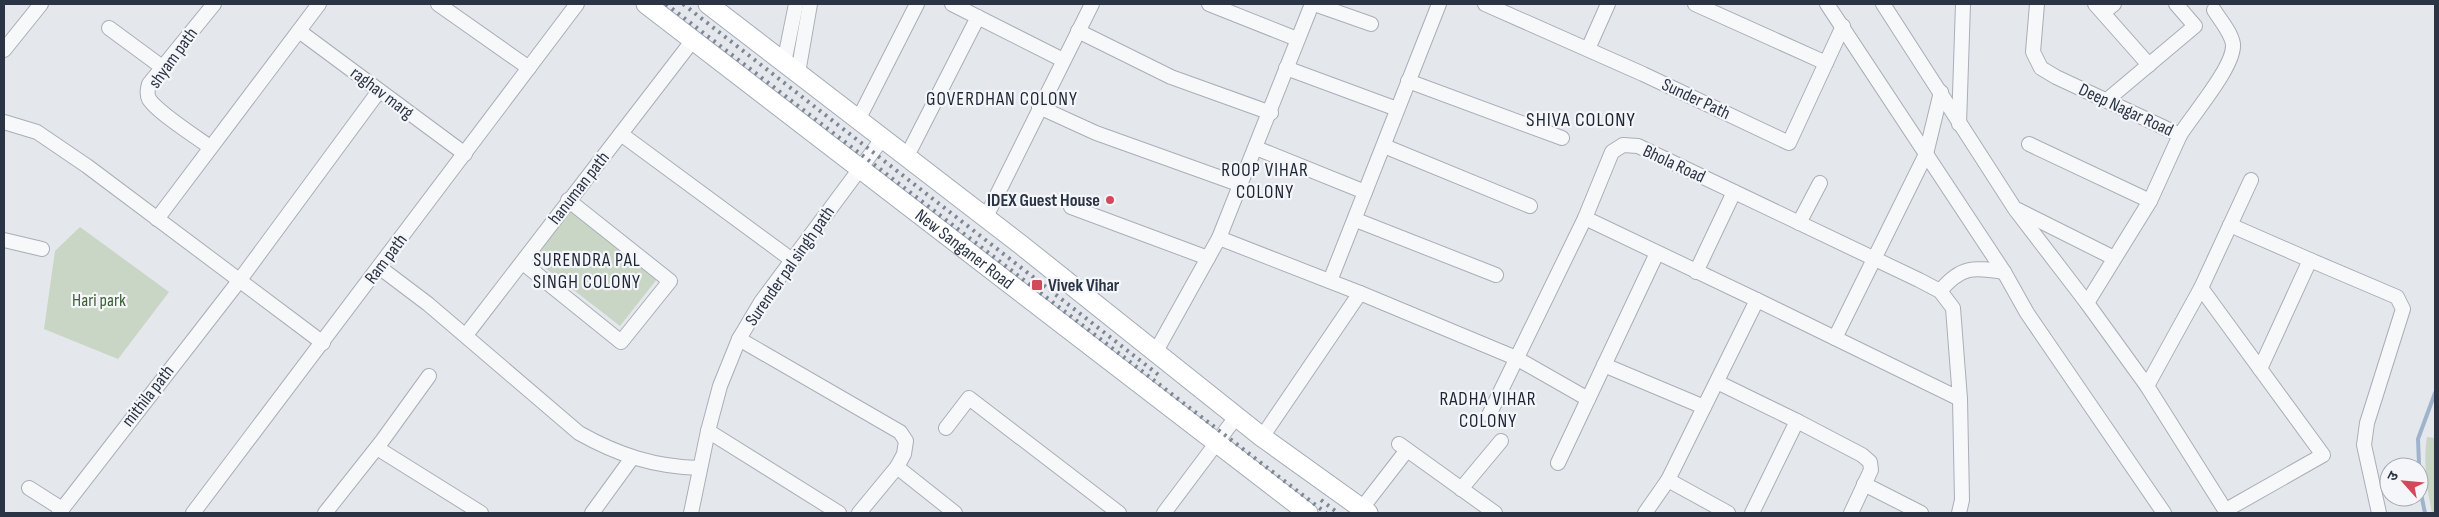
<svg xmlns="http://www.w3.org/2000/svg" width="2439" height="517" font-family="'Sofia Sans Condensed','Noto Sans Devanagari',sans-serif">
  <rect width="100%" height="100%" fill="#e4e7ec"/>
  <g fill="#c9d6c5">
    <path d="M 569,209 L 657,279 L 620,326 L 535,260 Z"/>
    <path d="M 80,227 L 169,292 L 118,359 L 44,329 L 55,251 Z"/>
    <path d="M 2427,437 L 2435,438 L 2435,513 L 2432,513 C 2427,489 2423,462 2427,437 Z"/>
  </g>
  <g fill="none" stroke-linecap="round" stroke-linejoin="round">
    <path stroke="#9fb4cc" stroke-width="4" d="M 2425,513 L 2420,489 L 2418,439 L 2435,393"/>
    <defs>
      <g id="minor">
        <path d="M 438,4 L 529,68"/>
        <path d="M 952,4 L 1063,60"/>
        <path d="M 1209,4 L 1297,39"/>
        <path d="M 1314,4 L 1371,24"/>
        <path d="M 1485,4 L 1643,74 L 1789,143 L 1843,26"/>
        <path d="M 1695,4 L 1826,63"/>
        <path d="M 1827,4 L 2004,272 L 2027,313 L 2164,513"/>
        <path d="M 1883,4 L 2015,209 L 2087,303 L 2147,386 L 2227,513"/>
        <path d="M 2037,4 L 2033,52 L 2041,68 L 2056,77 L 2180,135 L 2150,201 L 2087,303"/>
        <path d="M 2095,4 L 2149,65"/>
        <path d="M 2104,12 L 2114,4"/>
        <path d="M 109,28 L 162,67"/>
        <path d="M 299,31 L 465,154"/>
        <path d="M 1078,31 L 1171,77 L 1271,113"/>
        <path d="M 1588,49 L 1608,4"/>
        <path d="M 4,50 L 41,4"/>
        <path d="M 784,63 L 796,4"/>
        <path d="M 1286,68 L 1397,109"/>
        <path d="M 798,73 L 810,4"/>
        <path d="M 1408,81 L 1562,138"/>
        <path d="M 2107,100 L 2195,26 L 2176,4"/>
        <path d="M 1039,107 L 1096,133 L 1241,185"/>
        <path d="M 858,120 L 917,4"/>
        <path d="M 4,122 L 37,132 L 87,166 L 323,343"/>
        <path d="M 1959,124 L 1963,4"/>
        <path d="M 621,134 L 792,260"/>
        <path d="M 2180,135 C 2193,114 2235,66 2233,44 C 2231,32 2220,20 2214,10"/>
        <path d="M 2029,144 L 2150,201"/>
        <path d="M 1384,146 L 1530,206"/>
        <path d="M 210,147 C 196,137 157,112 149,99 C 146,93 148,89 149,84 L 214,4"/>
        <path d="M 1256,148 L 1365,192"/>
        <path d="M 906,158 L 978,17"/>
        <path d="M 1071,207 L 1208,258"/>
        <path d="M 2018,210 L 2114,258"/>
        <path d="M 1585,218 L 1757,300 L 1668,480 L 1645,513"/>
        <path d="M 157,219 L 319,4"/>
        <path d="M 985,219 L 1092,4"/>
        <path d="M 1356,220 L 1496,275"/>
        <path d="M 1799,223 L 1820,183"/>
        <path d="M 2230,225 L 2310,260 L 2260,369"/>
        <path d="M 1219,238 L 1360,293 L 1262,437"/>
        <path d="M 4,240 L 42,249"/>
        <path d="M 2310,260 L 2397,297 L 2403,309 L 2367,423 L 2364,445 L 2379,513"/>
        <path d="M 523,263 L 621,342 L 670,281 L 568,200"/>
        <path d="M 379,267 L 428,304 L 579,433 C 618,455 655,467 700,468"/>
        <path d="M 1696,272 L 1734,192"/>
        <path d="M 1330,281 L 1439,4"/>
        <path d="M 2201,288 L 2323,455 L 2226,510"/>
        <path d="M 1940,291 C 1961,266 1973,267 2004,272"/>
        <path d="M 1360,293 L 1516,358 L 1588,399"/>
        <path d="M 1757,300 L 1960,399"/>
        <path d="M 466,335 L 693,40"/>
        <path d="M 1835,338 L 1926,154 L 1941,92"/>
        <path d="M 739,339 L 900,432 L 906,441 L 904,454 L 897,467 L 955,513"/>
        <path d="M 1155,353 L 1219,238 L 1312,4"/>
        <path d="M 1604,365 L 1704,407"/>
        <path d="M 1717,382 L 1797,421 L 1752,513"/>
        <path d="M 2147,386 L 2201,288 L 2251,180"/>
        <path d="M 1489,415 L 1585,218 L 1612,152 L 1623,145 L 1638,146 L 1919,280 L 1940,291 L 1953,308 L 1960,399 L 1962,500 L 1959,513"/>
        <path d="M 1797,421 L 1862,455 L 1870,462 L 1871,470 L 1851,513"/>
        <path d="M 946,428 L 969,398 L 1119,513"/>
        <path d="M 708,431 L 839,513"/>
        <path d="M 1399,444 L 1495,513"/>
        <path d="M 377,448 L 481,513"/>
        <path d="M 1558,463 L 1657,253"/>
        <path d="M 1668,480 L 1728,513"/>
        <path d="M 1864,484 L 1921,513"/>
        <path d="M 29,488 L 62,509"/>
        <path d="M 1461,489 L 1501,441"/>
        <path d="M 1362,508 L 1407,450"/>
        <path d="M 59,513 L 239,281 L 379,91"/>
        <path d="M 193,513 L 577,4"/>
        <path d="M 325,513 L 382,441 L 429,376"/>
        <path d="M 592,513 L 632,458"/>
        <path d="M 691,513 L 708,431 L 720,386 L 739,339 L 761,302 L 882,139"/>
        <path d="M 859,513 L 897,467"/>
        <path d="M 1164,513 L 1236,417"/>
      </g>
      <g id="major">
        <path id="s1" d="M 646,4 L 1308,513"/>
        <path d="M 708,4 L 1020,244 L 1262,437 L 1368,513"/>
      </g>
    </defs>
    <use href="#minor" stroke="#a9aeb7" stroke-width="16"/>
    <use href="#major" stroke="#a3abb8" stroke-width="21"/>
    <use href="#minor" stroke="#f7f8fa" stroke-width="14"/>
    <use href="#major" stroke="#fff" stroke-width="19"/>
    <g stroke="#7d8696" stroke-width="4" stroke-dasharray="2.5 5" stroke-linecap="butt">
      <path d="M 666,4 L 1326,513"/>
      <path d="M 683,4 L 1160,376"/>
      <path d="M 1321,500 L 1338,513"/>
    </g>
  </g>
  <g fill="#d1495b" stroke="#f4f6f9" stroke-width="2">
    <circle cx="1110" cy="200" r="5"/>
    <rect x="1031" y="279" width="12" height="12" rx="2.5"/>
  </g>
  <g text-anchor="middle" dominant-baseline="central" stroke-width="4.5" stroke-linejoin="round" paint-order="stroke">
    <g font-size="18" fill="#2b3445" stroke="#f4f6f9">
      <text transform="translate(173 58) rotate(-54)">shyam path</text>
      <text transform="translate(382 93) rotate(37)">raghav marg</text>
      <text transform="translate(1696 99) rotate(25)">Sunder Path</text>
      <text transform="translate(2126 110) rotate(25)">Deep Nagar Road</text>
      <text transform="translate(1674 164) rotate(25)">Bhola Road</text>
      <text transform="translate(579 188) rotate(-52)">hanuman path</text>
      <text stroke="none"><textPath href="#s1" startOffset="402">New Sanganer Road</textPath></text>
      <text transform="translate(386 259) rotate(-53)">Ram path</text>
      <text transform="translate(790 266) rotate(-55)">Surender pal singh path</text>
      <text transform="translate(148 396) rotate(-52)">mithila path</text>
    </g>
    <g font-size="18" font-weight="bold" fill="#2b3445" stroke="#f4f6f9" text-anchor="end">
      <text x="1100" y="200">IDEX Guest House</text>
      <text x="1048" y="285" text-anchor="start">Vivek Vihar</text>
    </g>
    <g font-size="18" fill="#3f6138" stroke="#f4f6f9">
      <text x="99" y="300">Hari park</text>
    </g>
    <g font-size="19" letter-spacing="1" fill="#1d2536" stroke="#f4f6f9">
      <text x="1002" y="99">GOVERDHAN COLONY</text>
      <text x="1265" y="170">ROOP VIHAR<tspan x="1265" dy="22">COLONY</tspan></text>
      <text x="587" y="260">SURENDRA PAL<tspan x="587" dy="22">SINGH COLONY</tspan></text>
      <text x="1488" y="399">RADHA VIHAR<tspan x="1488" dy="22">COLONY</tspan></text>
    </g>
    <g font-size="20" letter-spacing="1" fill="#1d2536" stroke="#f4f6f9">
      <text x="1581" y="120">SHIVA COLONY</text>
    </g>
  </g>
  <rect width="2439" height="517" fill="none" stroke="#2b3445" stroke-width="10"/>
  <g transform="translate(2404 482) rotate(297)"><circle r="24" fill="#f4f6f9" stroke="#a4a8b1"/>
  <path d="M0-4L9 19L0 12L-9 19Z" fill="#d1495b"/>
  <text y="-8" font-size="14" font-weight="bold" text-anchor="middle" fill="#2b3445">उ</text>
  </g>
</svg>
